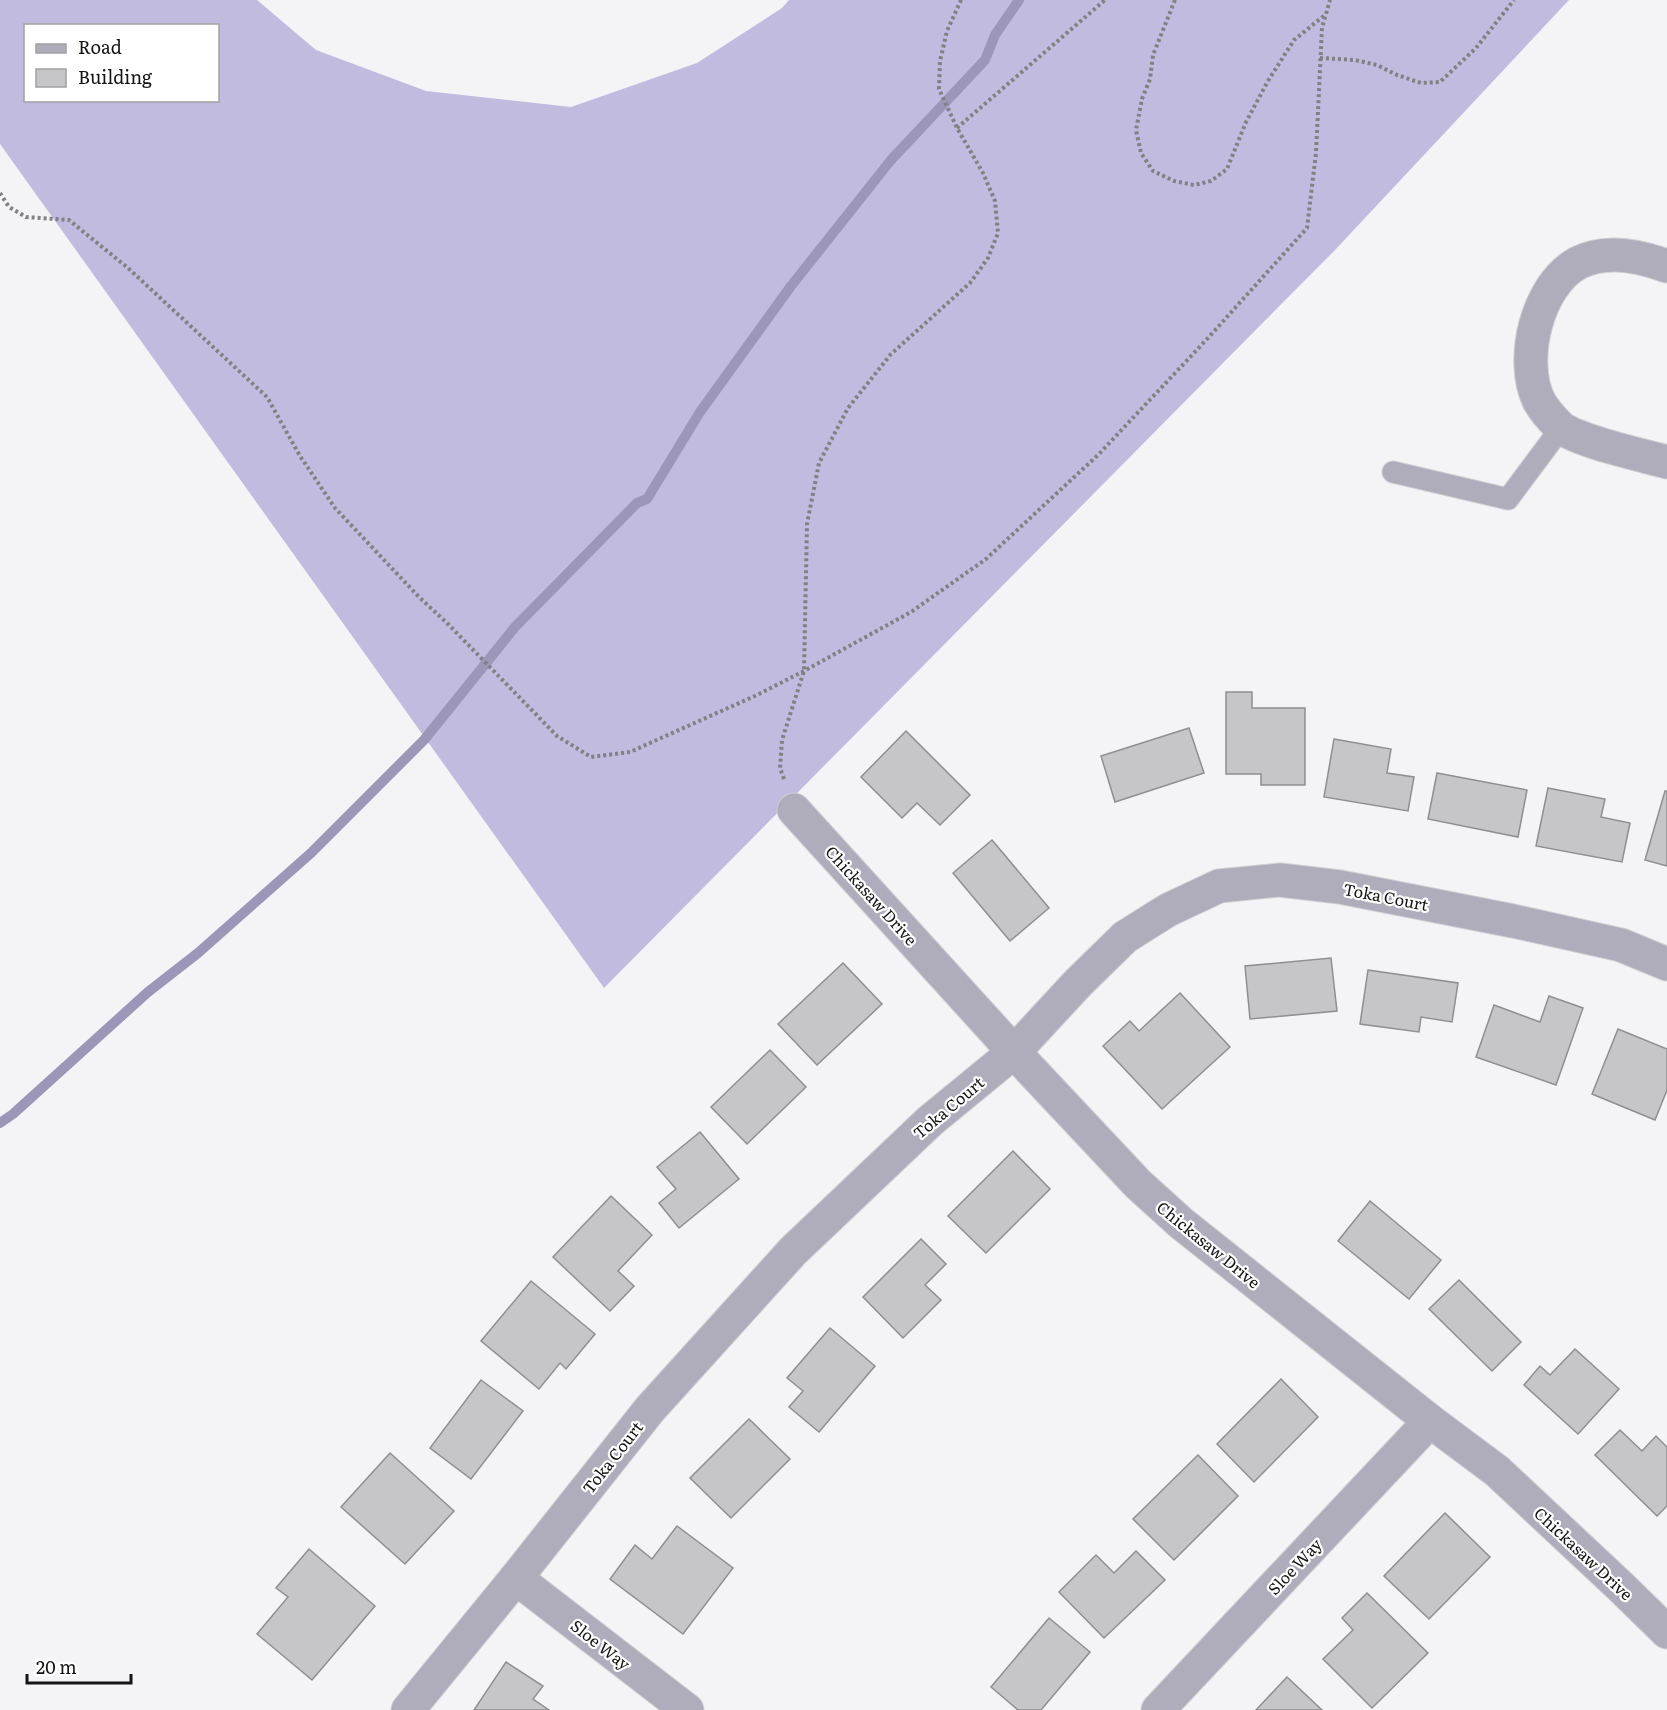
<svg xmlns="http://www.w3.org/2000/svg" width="1667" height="1710" font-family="Literata,serif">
  <rect width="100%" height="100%" fill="#f4f3f6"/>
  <path fill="#c1bbe0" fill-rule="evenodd" d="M 0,0 L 257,0 L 316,50 L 426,91 L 571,107 L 697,63 L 782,8 L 789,0 L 1569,0 L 1335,250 L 604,988 L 0,144 ZM 26,26 L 218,26 L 218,100 L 26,100 Z"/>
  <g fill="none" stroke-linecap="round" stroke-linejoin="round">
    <path stroke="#9c96b9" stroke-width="10" d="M 0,1123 L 13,1114 L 148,992 L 198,953 L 311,853 L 424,740 L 515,627 L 637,503 L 647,499 L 700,412 L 791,286 L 891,160 L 985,60 L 995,35 L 1019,0"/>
  </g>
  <g fill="#c6c6c9" stroke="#8f8e91" stroke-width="1.5">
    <path d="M 1226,692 L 1252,692 L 1252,708 L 1305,708 L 1305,785 L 1261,785 L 1261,774 L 1226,774 Z"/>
    <path d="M 1189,728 L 1204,773 L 1115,802 L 1101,756 Z"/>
    <path d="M 906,731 L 970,795 L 940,825 L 917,803 L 902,818 L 861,777 Z"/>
    <path d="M 1334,739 L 1391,749 L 1387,773 L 1414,777 L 1408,811 L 1324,797 Z"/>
    <path d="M 1437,773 L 1527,790 L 1518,837 L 1428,819 Z"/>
    <path d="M 1548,788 L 1605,799 L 1601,817 L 1630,823 L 1622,862 L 1536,846 Z"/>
    <path d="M 1665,791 L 1667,791 L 1667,866 L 1645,860 Z"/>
    <path d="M 992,840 L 1049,908 L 1010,941 L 953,873 Z"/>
    <path d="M 1331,958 L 1337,1011 L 1250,1019 L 1245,966 Z"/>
    <path d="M 843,963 L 882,1004 L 817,1065 L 778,1024 Z"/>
    <path d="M 1368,970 L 1458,983 L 1452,1022 L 1421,1017 L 1419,1032 L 1360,1024 Z"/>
    <path d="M 1180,993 L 1230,1047 L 1162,1109 L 1103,1046 L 1130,1021 L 1139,1031 Z"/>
    <path d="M 1549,996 L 1583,1008 L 1556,1085 L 1476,1057 L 1494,1005 L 1540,1022 Z"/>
    <path d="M 1618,1029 L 1667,1049 L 1667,1090 L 1655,1120 L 1592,1094 Z"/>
    <path d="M 770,1050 L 806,1087 L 747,1144 L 711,1107 Z"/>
    <path d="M 700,1132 L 739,1179 L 679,1228 L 659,1203 L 676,1189 L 657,1167 Z"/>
    <path d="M 1013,1151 L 1050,1189 L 986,1253 L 948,1216 Z"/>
    <path d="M 611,1196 L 652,1235 L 618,1271 L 634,1286 L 610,1311 L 553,1257 Z"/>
    <path d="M 1370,1201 L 1441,1260 L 1409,1299 L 1338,1241 Z"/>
    <path d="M 921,1239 L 946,1264 L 925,1285 L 941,1300 L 903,1338 L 863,1297 Z"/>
    <path d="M 1459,1280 L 1521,1342 L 1492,1371 L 1429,1309 Z"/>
    <path d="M 531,1281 L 595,1334 L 566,1369 L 560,1363 L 539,1389 L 481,1341 Z"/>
    <path d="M 830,1328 L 875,1366 L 819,1432 L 789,1407 L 803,1391 L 787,1378 Z"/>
    <path d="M 1575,1349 L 1619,1389 L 1578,1434 L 1524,1385 L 1540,1366 L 1550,1375 Z"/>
    <path d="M 1281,1379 L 1318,1417 L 1254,1482 L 1217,1444 Z"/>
    <path d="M 481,1380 L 523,1411 L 471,1479 L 430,1448 Z"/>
    <path d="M 749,1419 L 790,1459 L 731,1518 L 690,1478 Z"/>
    <path d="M 1620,1430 L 1642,1451 L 1656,1436 L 1667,1447 L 1667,1506 L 1657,1516 L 1595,1455 Z"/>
    <path d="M 390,1453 L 454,1511 L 405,1564 L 341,1507 Z"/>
    <path d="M 1198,1455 L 1238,1496 L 1174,1560 L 1133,1519 Z"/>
    <path d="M 1445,1513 L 1490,1557 L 1429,1619 L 1384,1576 Z"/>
    <path d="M 677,1526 L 733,1568 L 683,1634 L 610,1579 L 635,1545 L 652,1559 Z"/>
    <path d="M 309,1549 L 375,1606 L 312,1680 L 257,1634 L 288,1597 L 276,1588 Z"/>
    <path d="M 1136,1551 L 1165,1580 L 1104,1638 L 1059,1592 L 1096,1555 L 1114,1573 Z"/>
    <path d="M 1367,1593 L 1428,1653 L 1372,1708 L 1323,1659 L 1353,1630 L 1342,1618 Z"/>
    <path d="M 1049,1618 L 1090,1652 L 1041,1710 L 1018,1710 L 991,1687 Z"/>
    <path d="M 506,1662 L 543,1686 L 533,1699 L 549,1710 L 474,1710 Z"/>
    <path d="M 1287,1677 L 1322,1710 L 1256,1710 Z"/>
  </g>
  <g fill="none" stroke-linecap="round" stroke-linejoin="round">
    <defs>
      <path id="lane" d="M 1393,472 L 1508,499 L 1561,428"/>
      <g id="street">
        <path d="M 1667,266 C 1640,256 1605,249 1578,263 C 1537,285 1519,360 1539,401 C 1544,410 1552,419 1559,426 C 1576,441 1642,455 1667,462"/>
        <path d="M 794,810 L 1014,1052 L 1138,1184 L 1181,1223 L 1430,1421 L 1497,1471 L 1621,1587 L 1667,1632"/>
        <path d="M 516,1578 L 687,1710"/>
        <path d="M 408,1710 L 516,1578 L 650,1409 L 793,1251 L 930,1121 L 1014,1052 L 1078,983 L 1125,937 L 1168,910 L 1219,886 L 1280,880 L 1340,887 L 1513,921 L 1621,945 L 1667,964"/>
        <path d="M 1158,1710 L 1430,1421"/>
      </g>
    </defs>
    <use href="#lane" stroke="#d0cfd2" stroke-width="23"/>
    <use href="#street" stroke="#d0cfd2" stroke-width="35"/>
    <g stroke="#818082" stroke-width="4" stroke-dasharray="3 3" stroke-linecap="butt">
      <path d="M 1175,0 L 1153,55 L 1150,79 L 1142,99 L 1136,130 L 1141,153 L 1153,171 L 1174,181 L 1194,185 L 1211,181 L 1227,169 L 1246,122 L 1268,81 L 1294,40 L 1325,15"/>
      <path d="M 1320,58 L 1355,60 L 1377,65 L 1397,75 L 1421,83 L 1440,82 L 1476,48 L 1514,0"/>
      <path d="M 957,128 L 1105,0"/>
      <path d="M 0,193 L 9,207 L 26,217 L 69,220 L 128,268 L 267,397 L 300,456 L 335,508 L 419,597 L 448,624 L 557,736 L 591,757 L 630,752 L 757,695 L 804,671 L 911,612 L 986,559 L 1099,454 L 1208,338 L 1307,228 L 1316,153 L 1322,28 L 1330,0"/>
      <path d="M 784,779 L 780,768 L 782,740 L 804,671 L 807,524 L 819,463 L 848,408 L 891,354 L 970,283 L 988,258 L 998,233 L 995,201 L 983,173 L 957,128 L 939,89 L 940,61 L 947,31 L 961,0"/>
    </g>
    <use href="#lane" stroke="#afacbc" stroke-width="21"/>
    <use href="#street" stroke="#afacbc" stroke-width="33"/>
  </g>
  <g text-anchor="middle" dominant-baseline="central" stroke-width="4.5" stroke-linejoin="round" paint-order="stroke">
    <g font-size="16" fill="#151415" stroke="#fff">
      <text transform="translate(872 895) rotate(48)">Chickasaw Drive</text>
      <text transform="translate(1386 896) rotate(11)">Toka Court</text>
      <text transform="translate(948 1107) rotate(-40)">Toka Court</text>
      <text transform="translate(1209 1244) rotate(39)">Chickasaw Drive</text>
      <text transform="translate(612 1457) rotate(-52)">Toka Court</text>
      <text transform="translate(1584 1553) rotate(43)">Chickasaw Drive</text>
      <text transform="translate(1294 1566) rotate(-47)">Sloe Way</text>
      <text transform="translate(601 1644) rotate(38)">Sloe Way</text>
    </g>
  </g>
  <rect x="24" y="24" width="195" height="78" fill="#ffffff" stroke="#a1a1a1" stroke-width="1.5"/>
  <rect x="36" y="44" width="30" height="9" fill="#afacbc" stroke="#a1a1a1" stroke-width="1.5"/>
  <text x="78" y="54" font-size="18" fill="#151415">Road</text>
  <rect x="36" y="69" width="30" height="18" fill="#c6c6c9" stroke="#a1a1a1" stroke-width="1.5"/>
  <text x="78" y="84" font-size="18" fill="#151415">Building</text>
  <path d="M27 1674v9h104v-9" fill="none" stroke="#151415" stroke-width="3"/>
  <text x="36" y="1674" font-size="18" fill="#151415" stroke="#ffffff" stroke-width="4.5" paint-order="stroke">20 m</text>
</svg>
